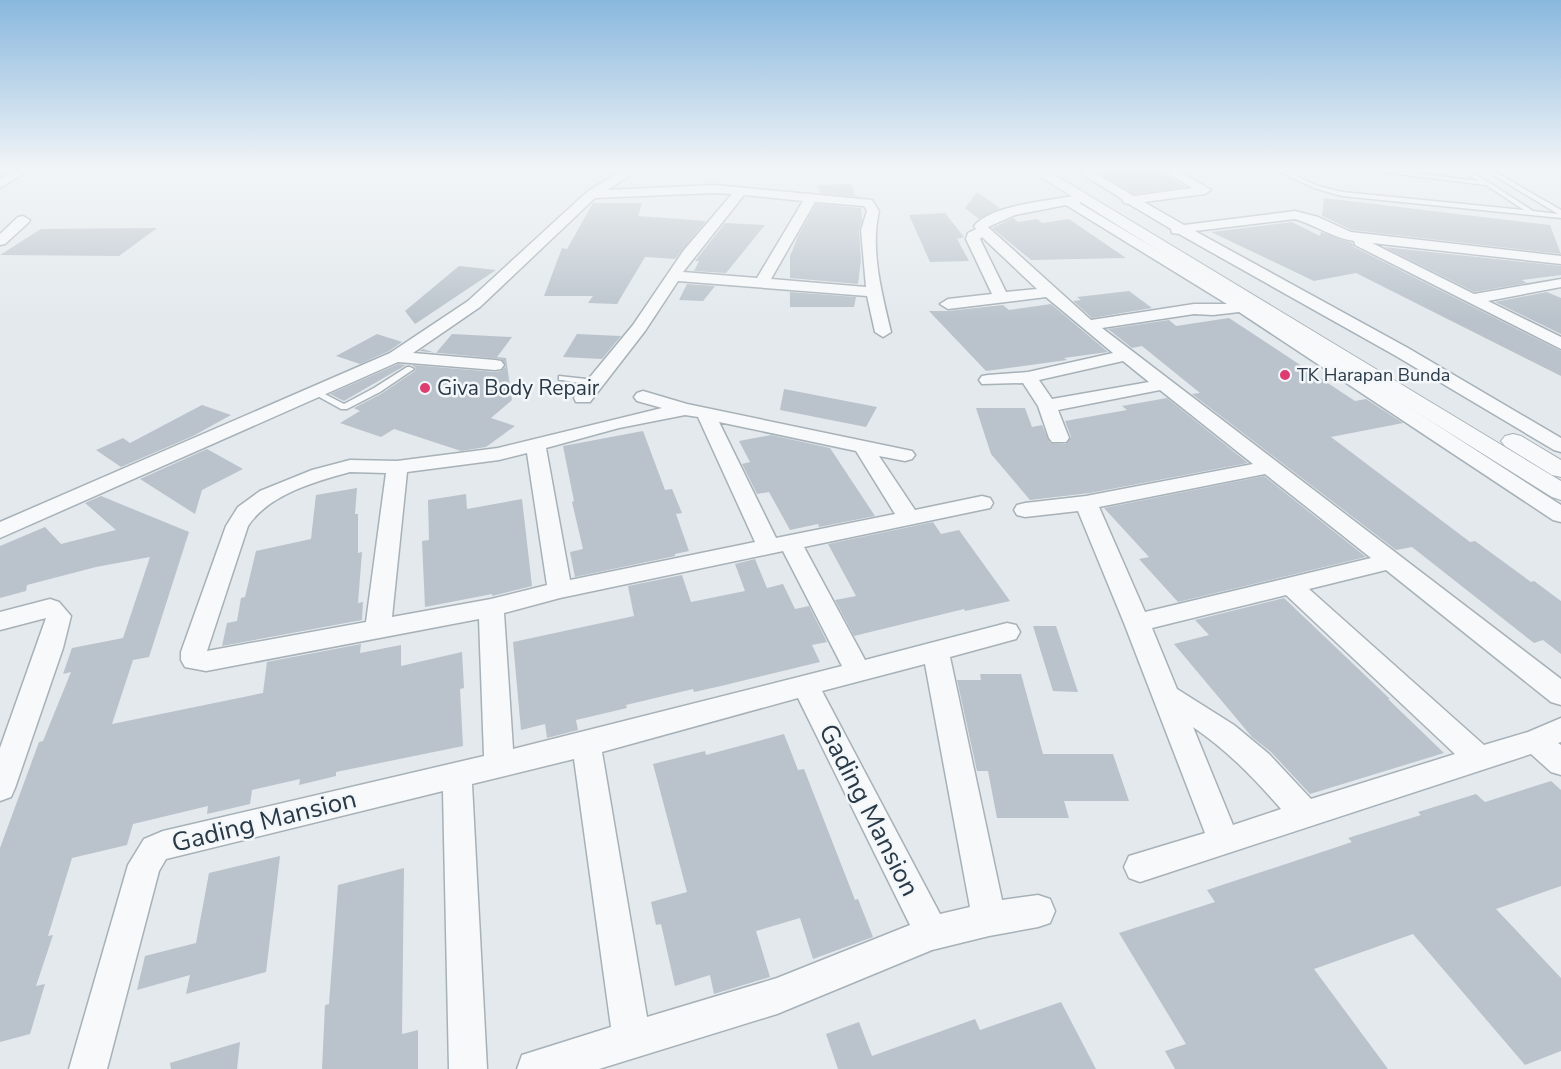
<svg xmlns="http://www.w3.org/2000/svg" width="1561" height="1069" font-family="'Nunito Sans',sans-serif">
  <rect width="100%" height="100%" fill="#e3e9ed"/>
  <g fill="#bac3cb">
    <path d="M 1092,169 L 1156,169 L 1185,187 L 1134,194 Z"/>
    <path d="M 851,184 L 855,195 L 860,197 L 820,193 L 818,185 Z"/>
    <path d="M 977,192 L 1000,208 L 979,219 L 965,208 Z"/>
    <path d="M 1324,198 L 1550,225 L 1561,254 L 1352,230 L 1322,216 Z"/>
    <path d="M 593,203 L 642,203 L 638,216 L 706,221 L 675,259 L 645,257 L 617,304 L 588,303 L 593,296 L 544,296 L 562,248 L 567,249 Z"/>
    <path d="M 816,204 L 861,208 L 862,220 L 859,230 L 861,260 L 858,284 L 790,278 L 790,256 L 798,236 Z"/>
    <path d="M 945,213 L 964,237 L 957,239 L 969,261 L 930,262 L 909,215 Z"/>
    <path d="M 1013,218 L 1018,222 L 1037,219 L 1042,223 L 1069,219 L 1126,258 L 1031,260 L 992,228 Z"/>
    <path d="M 1292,222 L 1320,236 L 1321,232 L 1352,243 L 1354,247 L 1561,351 L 1561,376 L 1356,273 L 1314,281 L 1211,232 Z"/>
    <path d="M 725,223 L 765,225 L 726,273 L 694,271 L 699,261 L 695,261 Z"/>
    <path d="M 157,228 L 119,256 L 0,255 L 41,229 Z"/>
    <path d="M 1384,247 L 1561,266 L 1561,275 L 1522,280 L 1527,283 L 1474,292 Z"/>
    <path d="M 459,266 L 496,270 L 415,324 L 405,311 Z"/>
    <path d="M 687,284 L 715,286 L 703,301 L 679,300 Z"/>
    <path d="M 1129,291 L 1152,308 L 1092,318 L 1073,301 L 1081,300 L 1077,297 Z"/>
    <path d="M 790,292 L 856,297 L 854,307 L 790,307 Z"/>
    <path d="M 1547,292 L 1561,298 L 1561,334 L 1495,302 Z"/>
    <path d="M 1051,304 L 1108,352 L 1064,358 L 1067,360 L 986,371 L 929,311 L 948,311 L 1003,305 L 1009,310 Z"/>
    <path d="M 1229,318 L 1355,401 L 1366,399 L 1403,423 L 1331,437 L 1470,542 L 1475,541 L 1531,582 L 1534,581 L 1561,601 L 1561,654 L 1543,640 L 1534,643 L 1412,547 L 1396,550 L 1192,394 L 1200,393 L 1142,346 L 1132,348 L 1108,329 L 1169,320 L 1176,326 Z"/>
    <path d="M 377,334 L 402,342 L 389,351 L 360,364 L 336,356 Z"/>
    <path d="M 452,334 L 512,337 L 497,357 L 506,358 L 512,400 L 491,418 L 515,426 L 486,447 L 461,451 L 394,429 L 381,437 L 340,423 L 360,411 L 354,408 L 381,394 L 415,371 L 416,368 L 412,365 L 495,372 L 501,371 L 506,366 L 501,359 L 419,351 L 423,349 L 436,353 Z"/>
    <path d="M 577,334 L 621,336 L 602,359 L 563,357 Z"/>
    <path d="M 398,364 L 406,365 L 344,401 L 330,394 Z"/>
    <path d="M 784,389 L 877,407 L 866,427 L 780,410 Z"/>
    <path d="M 1167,398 L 1248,463 L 1090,493 L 1030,500 L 991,454 L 976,408 L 1025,408 L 1032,427 L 1042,425 L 1050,443 L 1066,444 L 1071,437 L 1065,421 L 1127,410 L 1122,406 Z"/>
    <path d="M 202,405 L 231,415 L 193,436 L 121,467 L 96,450 L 123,438 L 130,443 Z"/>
    <path d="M 643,431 L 665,490 L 672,489 L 682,513 L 676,514 L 689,551 L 675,554 L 675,556 L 575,577 L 570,552 L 583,549 L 572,502 L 574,501 L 563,446 Z"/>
    <path d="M 771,435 L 830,448 L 875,516 L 819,527 L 818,524 L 790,530 L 769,492 L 757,494 L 742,464 L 750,462 L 739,441 Z"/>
    <path d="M 207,449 L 243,469 L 202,490 L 195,514 L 140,479 Z"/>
    <path d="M 1264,476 L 1366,557 L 1178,602 L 1139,559 L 1149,557 L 1104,508 Z"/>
    <path d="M 357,488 L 355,514 L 358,514 L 358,553 L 362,552 L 358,603 L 363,602 L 362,620 L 222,646 L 227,623 L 237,621 L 241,598 L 245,597 L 256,551 L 311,539 L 316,495 Z"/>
    <path d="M 466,494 L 467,509 L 522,499 L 532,586 L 492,596 L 492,594 L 425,607 L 422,541 L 429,540 L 428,500 Z"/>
    <path d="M 101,496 L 189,532 L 149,657 L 133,660 L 112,724 L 263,693 L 267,662 L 361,644 L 360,653 L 401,645 L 401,666 L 462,652 L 464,688 L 460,689 L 463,746 L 336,772 L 336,776 L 299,785 L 300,779 L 252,790 L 250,804 L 207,814 L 208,806 L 133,824 L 127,845 L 72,858 L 48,936 L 53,935 L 36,986 L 45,984 L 30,1034 L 0,1042 L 0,848 L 39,742 L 43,741 L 71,672 L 63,674 L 72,648 L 123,638 L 150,557 L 96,567 L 27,585 L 26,591 L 0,598 L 0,546 L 45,527 L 61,544 L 116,530 L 85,503 Z"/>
    <path d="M 933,522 L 941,534 L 959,530 L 1010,601 L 965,611 L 964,609 L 854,636 L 835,600 L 856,596 L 828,544 Z"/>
    <path d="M 755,559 L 767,588 L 783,584 L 795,609 L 809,606 L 827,642 L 812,645 L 820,662 L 721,686 L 694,692 L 693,689 L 626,705 L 627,708 L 576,720 L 578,730 L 547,738 L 545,724 L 521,730 L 513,642 L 634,616 L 628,586 L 682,575 L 691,602 L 745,591 L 735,564 Z"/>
    <path d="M 1284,598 L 1390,699 L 1388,699 L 1444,753 L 1310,794 L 1271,752 L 1252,737 L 1174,644 L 1209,635 L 1195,620 Z"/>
    <path d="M 1033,626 L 1056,626 L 1078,692 L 1053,691 Z"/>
    <path d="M 980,674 L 1021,674 L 1043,754 L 1113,754 L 1129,801 L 1064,801 L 1069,818 L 997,818 L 988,771 L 977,771 L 957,680 L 981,680 Z"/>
    <path d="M 784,734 L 798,770 L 804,769 L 855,900 L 858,899 L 873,937 L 813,959 L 800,918 L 756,931 L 770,977 L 714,994 L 710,975 L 675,986 L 661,924 L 656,925 L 651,902 L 687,892 L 653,764 L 705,751 L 706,755 Z"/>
    <path d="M 1551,781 L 1561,790 L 1561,886 L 1496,909 L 1561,978 L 1561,1051 L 1525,1065 L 1413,934 L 1314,969 L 1388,1069 L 1175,1069 L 1165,1051 L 1186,1044 L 1119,933 L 1215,902 L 1207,890 L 1352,842 L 1348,838 L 1421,815 L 1418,812 L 1476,794 L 1485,802 Z"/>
    <path d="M 280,856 L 266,972 L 186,994 L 190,975 L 137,990 L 145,956 L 196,943 L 209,873 Z"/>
    <path d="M 404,868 L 402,1034 L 418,1030 L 418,1069 L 322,1069 L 325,1005 L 329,1004 L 338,885 Z"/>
    <path d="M 1061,1002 L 1096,1069 L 838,1069 L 826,1034 L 859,1022 L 872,1056 L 975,1019 L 980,1030 Z"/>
    <path d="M 240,1042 L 237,1069 L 171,1069 L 170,1063 Z"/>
  </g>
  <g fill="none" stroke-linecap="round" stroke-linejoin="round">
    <defs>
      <g id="service">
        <path d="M 1274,169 L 1281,169 L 1318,186 L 1342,192 L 1524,210 L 1486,185 L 1360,169 L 1376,169 L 1479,181 L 1457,169 L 1464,169 L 1490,183 L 1533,211 L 1558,214 L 1483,169 L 1490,169 L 1561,210 L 1561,218 L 1342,196 L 1314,188 Z"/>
        <path d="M 407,367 L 410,367 L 414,369 L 380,392 L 347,409 L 341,409 L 312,393 L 313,391 L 319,391 L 344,404 L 374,388 Z"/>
        <path d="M 559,376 L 595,380 L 599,383 L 595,386 L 562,380 L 559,380 Z"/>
      </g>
      <g id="minor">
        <path d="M 17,169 L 31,169 L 0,188 L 0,179 Z"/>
        <path d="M 625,169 L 639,169 L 608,190 L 714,185 L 872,200 L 879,211 C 870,250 882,294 891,332 L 883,337 L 875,332 L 867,296 L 678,281 L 645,331 L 590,402 L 576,402 L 574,398 L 576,394 L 633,325 L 684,250 L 732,194 L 714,193 L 595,198 L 480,307 L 413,353 L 495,360 L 501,361 L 504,365 L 501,369 L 495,370 L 398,362 L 0,538 L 0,522 L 390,353 L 468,301 L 588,191 ZM 744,195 L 803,201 L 757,278 L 683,272 ZM 815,202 L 864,206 L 867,211 L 861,230 L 866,287 L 771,279 Z"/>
        <path d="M 1074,169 L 1088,169 L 1134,196 L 1192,188 L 1160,169 L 1175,169 L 1211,190 L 1205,194 L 1144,202 L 1184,225 L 1295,211 L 1318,217 L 1351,232 L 1561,256 L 1561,264 L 1372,243 L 1474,294 L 1561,279 L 1561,287 L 1488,301 L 1561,337 L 1561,349 L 1355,245 L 1354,241 C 1333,238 1315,225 1295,219 L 1195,231 L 1408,348 L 1561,438 L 1561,452 L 1554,450 L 1396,356 L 1179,234 L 1172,233 L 1171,229 L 1129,204 L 1124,203 L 1122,199 Z"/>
        <path d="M 1083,194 L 1089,198 L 1079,203 L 1245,302 L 1253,303 L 1254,307 L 1561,505 L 1561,522 L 1553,520 L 1239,312 L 1213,315 L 1194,314 L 1102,328 L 1561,679 L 1561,705 L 1551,702 L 1386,570 L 1309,589 L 1484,745 L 1528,732 L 1561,718 L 1561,742 L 1558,743 L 1561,745 L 1561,775 L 1551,772 L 1531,754 L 1140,882 L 1129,878 L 1124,867 L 1129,856 L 1205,833 L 1124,623 L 1078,511 L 1025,517 L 1017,515 L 1014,510 L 1017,505 L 1025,503 L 1086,496 L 1253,464 L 1160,390 L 1058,410 L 1069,438 L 1066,442 L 1052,442 L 1049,438 L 1038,406 L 1023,383 L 982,384 L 979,380 L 982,376 L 988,375 L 1028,372 L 1113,353 L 1046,297 L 948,309 L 940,304 L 948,299 L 992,294 L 966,239 L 968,233 L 976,229 L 974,226 C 993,203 1055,201 1083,194 ZM 1066,205 L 1227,304 L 1194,304 L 1091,320 L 988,227 L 1015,215 ZM 982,237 L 1037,289 L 1006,292 L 980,239 ZM 1123,361 L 1149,382 L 1052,399 L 1039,380 ZM 1265,474 L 1371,558 L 1145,612 L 1099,507 ZM 1286,595 L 1455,754 L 1311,799 L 1269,754 L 1234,725 L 1177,689 L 1152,628 ZM 1193,727 C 1227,750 1254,778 1281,809 L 1233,825 Z"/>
        <path d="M 23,216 L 30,220 L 28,223 L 5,244 L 0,245 L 0,234 L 18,217 Z"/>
        <path d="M 643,391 L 687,404 L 912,451 L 915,455 L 912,459 L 905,461 L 879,456 L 915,510 L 982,496 L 990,498 L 993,503 L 990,508 L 804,547 L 865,660 L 1007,623 L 1016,625 L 1020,632 L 1016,639 L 950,657 L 1002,900 L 1038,895 L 1050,899 L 1055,911 L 1050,923 L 1038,927 L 989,936 L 932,950 L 777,1014 L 599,1069 L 517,1069 L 522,1055 L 611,1027 L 574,759 L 472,784 L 487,1069 L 449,1069 L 443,791 L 166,859 L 159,871 L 107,1069 L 69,1069 L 128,865 L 144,839 L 163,831 L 484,756 L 479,619 L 206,671 L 185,667 L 181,660 L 181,652 L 226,526 L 238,507 L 260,491 L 312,470 L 350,460 L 397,461 L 498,448 L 662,408 L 637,401 L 634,397 L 637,393 ZM 685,415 L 698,417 L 755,542 L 570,580 L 546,448 L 619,428 ZM 719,422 L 856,451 L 895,514 L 776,538 ZM 527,453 L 547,585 L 491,599 L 392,617 L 407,472 L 499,460 ZM 350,472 L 386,473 L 366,622 L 207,651 L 248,526 C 268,495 316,481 350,472 ZM 783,551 L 842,666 L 513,749 L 504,613 L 560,598 ZM 925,664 L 970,907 L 940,914 L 822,691 ZM 798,698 L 910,925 L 777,978 L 647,1017 L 602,752 Z"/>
        <path d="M 50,599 L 59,602 L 71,616 L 63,648 L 15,788 L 11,797 L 0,801 L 0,748 L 46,618 L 0,630 L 0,612 Z"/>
      </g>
      <g id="tertiary">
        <path d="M 1028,169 L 1045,169 L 1561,481 L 1561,500 L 1552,497 Z"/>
        <path d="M 1513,434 L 1521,436 L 1561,460 L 1561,477 L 1552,475 L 1505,446 L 1501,441 L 1505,436 Z"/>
      </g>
    </defs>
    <use href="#service" stroke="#a7b1b8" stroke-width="3"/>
    <use href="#minor" stroke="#a7b1b8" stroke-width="3"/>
    <use href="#tertiary" stroke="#a7b1b8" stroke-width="2"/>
    <use href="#service" fill="#f7f9fa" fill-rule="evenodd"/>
    <use href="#minor" fill="#f7f9fa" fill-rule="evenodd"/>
    <use href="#tertiary" fill="#f7f9fa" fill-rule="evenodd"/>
  </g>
  <linearGradient id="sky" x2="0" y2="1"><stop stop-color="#89b8de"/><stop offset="0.53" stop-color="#f2f5f7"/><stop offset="1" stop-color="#f2f5f7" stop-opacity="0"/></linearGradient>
  <rect width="1561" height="319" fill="url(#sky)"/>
  <g fill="#dd3d71" stroke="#f3f7f9" stroke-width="2">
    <circle cx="1285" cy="375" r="6"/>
    <circle cx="425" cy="388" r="6"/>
  </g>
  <g text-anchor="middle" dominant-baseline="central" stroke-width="5" stroke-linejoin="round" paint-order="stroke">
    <g font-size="18" fill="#293947" stroke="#f3f7f9" text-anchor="start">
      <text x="1297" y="375">TK Harapan Bunda</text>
    </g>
    <g font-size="21" fill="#293947" stroke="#f3f7f9" text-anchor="start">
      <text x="437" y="388">Giva Body Repair</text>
    </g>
    <g font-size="26" fill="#293947" stroke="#f3f7f9">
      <text transform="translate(869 810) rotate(63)">Gading Mansion</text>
      <text transform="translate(264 821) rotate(-14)">Gading Mansion</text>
    </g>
  </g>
</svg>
